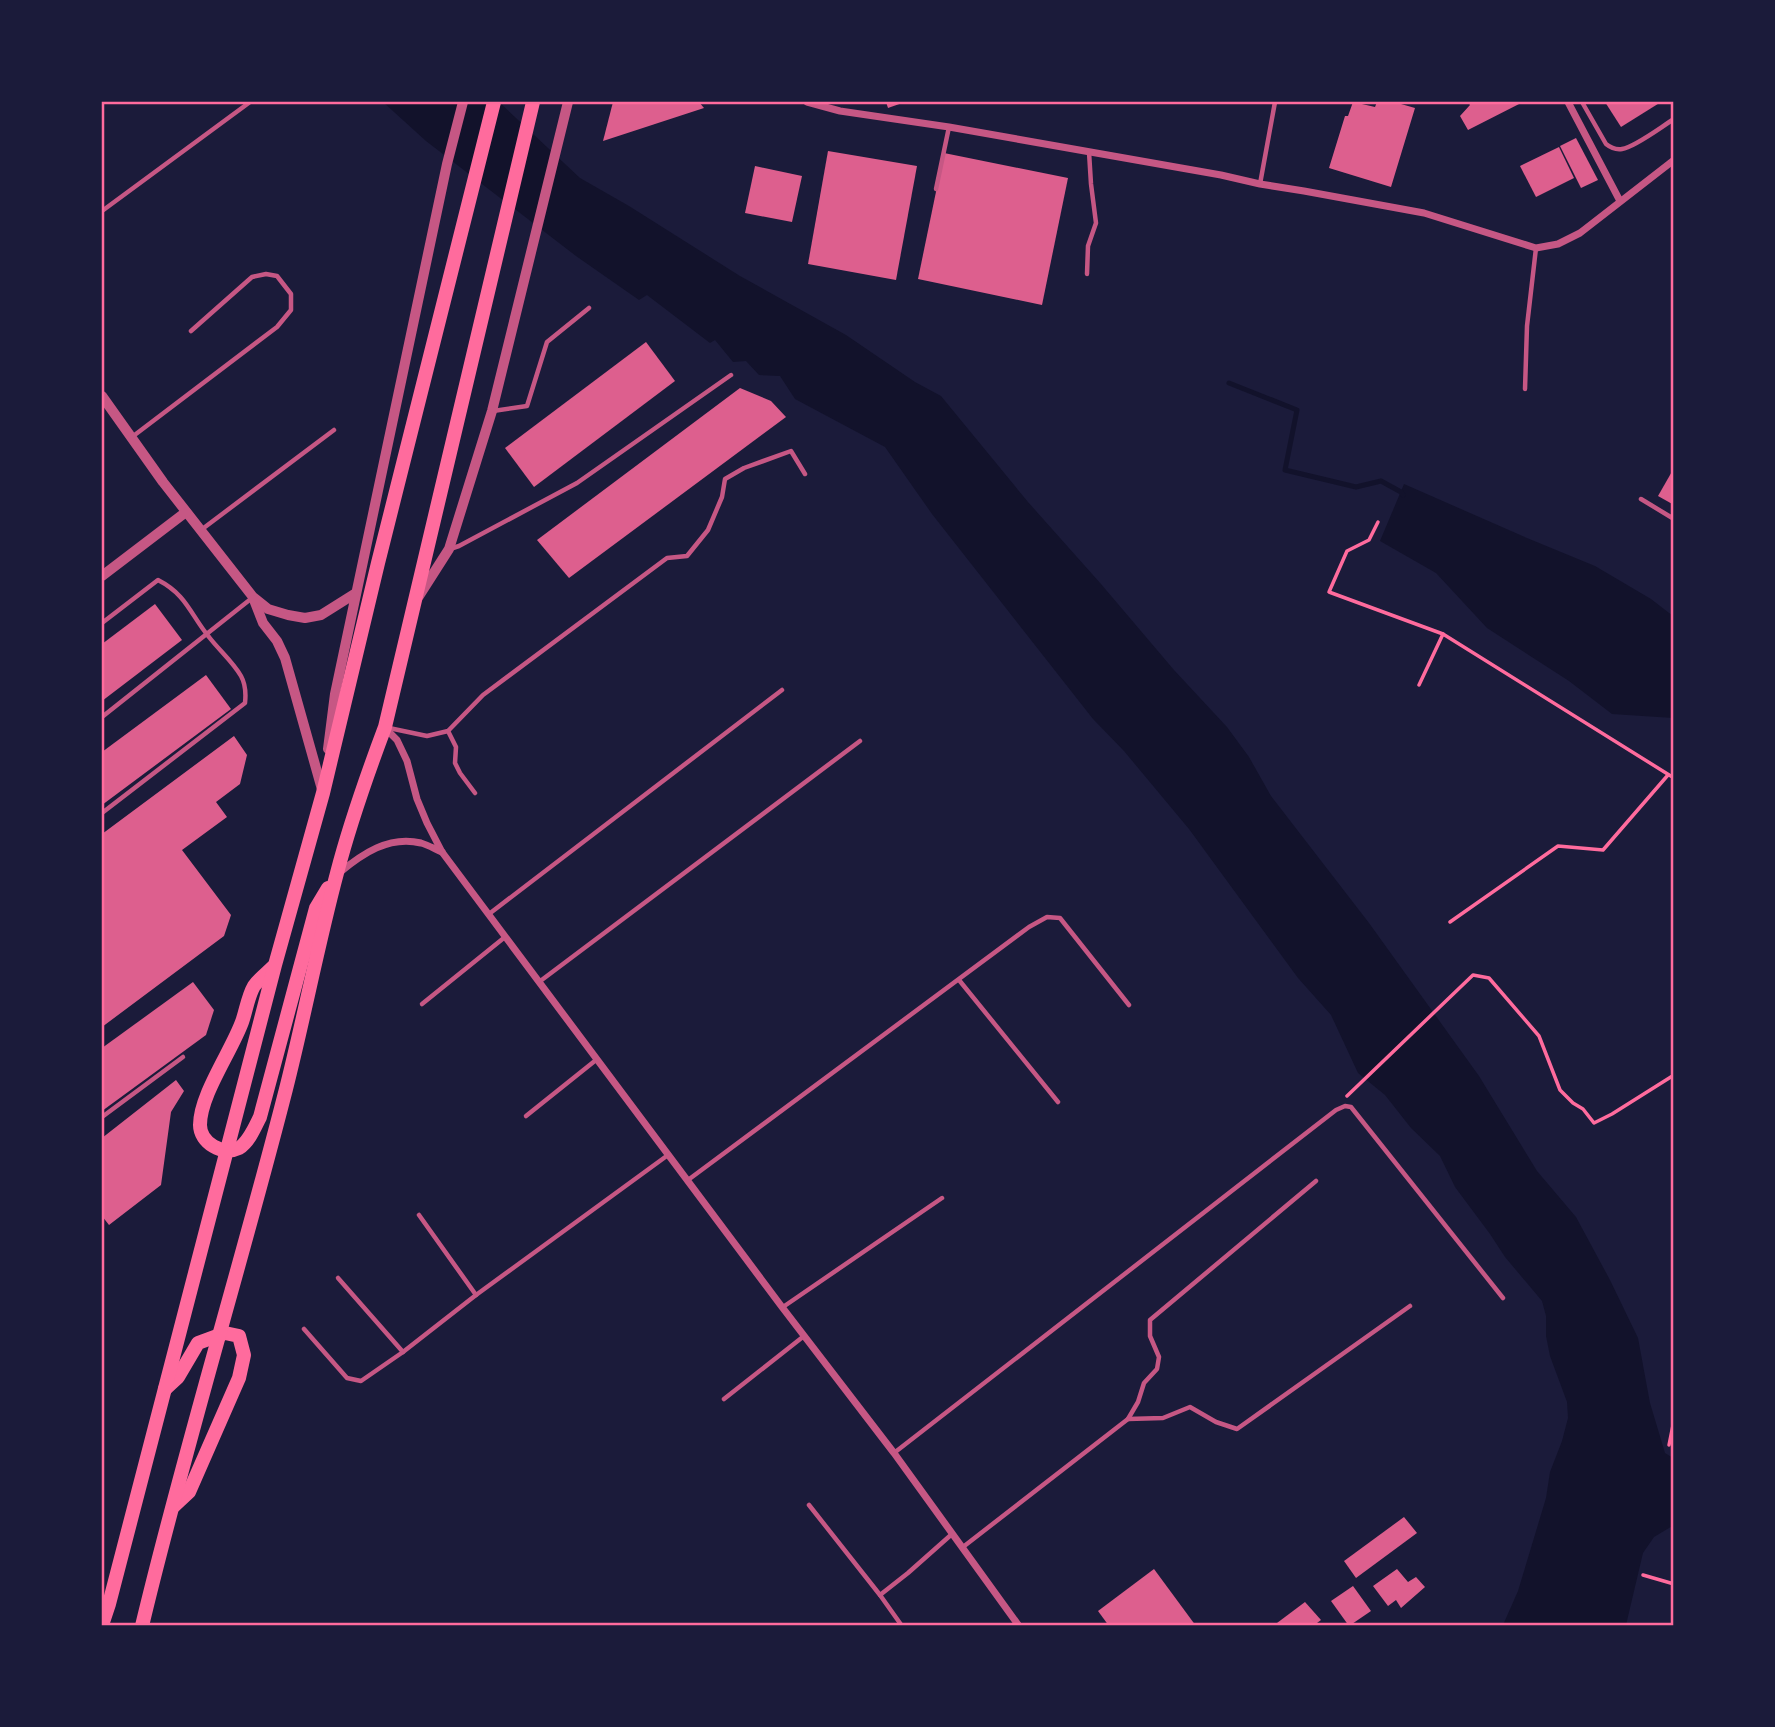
<svg xmlns="http://www.w3.org/2000/svg" width="1775" height="1727" font-family="'DM Sans',sans-serif">
  <rect width="100%" height="100%" fill="#1b1b3a"/>
  <g fill="#12122b">
    <path d="M 383,102 L 499,102 L 580,178 L 629,206 L 740,276 L 846,335 L 915,382 L 941,396 L 1028,502 L 1101,584 L 1174,670 L 1227,727 L 1249,757 L 1271,796 L 1369,923 L 1479,1076 L 1537,1171 L 1576,1217 L 1610,1280 L 1638,1338 L 1650,1403 L 1665,1453 L 1673,1458 L 1674,1525 L 1654,1537 L 1643,1553 L 1626,1625 L 1503,1625 L 1518,1591 L 1546,1498 L 1550,1472 L 1562,1441 L 1568,1418 L 1567,1402 L 1550,1356 L 1546,1336 L 1546,1316 L 1542,1301 L 1505,1257 L 1490,1234 L 1455,1187 L 1440,1156 L 1411,1128 L 1385,1095 L 1358,1073 L 1331,1015 L 1298,978 L 1189,829 L 1124,751 L 1093,719 L 932,514 L 885,447 L 795,399 L 780,376 L 759,375 L 746,361 L 733,362 L 715,340 L 710,343 L 647,295 L 639,300 L 576,256 L 426,141 Z"/>
    <path d="M 1404,484 L 1527,538 L 1595,566 L 1651,599 L 1673,616 L 1673,718 L 1612,714 L 1569,681 L 1487,628 L 1436,573 L 1380,541 Z"/>
  </g>
  <g fill="none" stroke-linecap="round" stroke-linejoin="round">
    <path stroke="#12122b" stroke-width="5" d="M 1229,383 L 1297,410 L 1285,470 L 1356,487 L 1381,481 L 1401,492 L 1403,495"/>
  </g>
  <g fill="#dd5f8e">
    <path d="M 613,102 L 699,102 L 704,108 L 603,141 Z"/>
    <path d="M 886,102 L 905,102 L 888,108 Z"/>
    <path d="M 1353,102 L 1375,107 L 1377,102 L 1394,102 L 1415,108 L 1391,187 L 1329,168 L 1345,116 L 1348,116 Z"/>
    <path d="M 1468,102 L 1523,102 L 1468,130 L 1460,116 L 1470,105 Z"/>
    <path d="M 1605,102 L 1661,102 L 1621,127 Z"/>
    <path d="M 1576,138 L 1598,180 L 1581,188 L 1560,146 Z"/>
    <path d="M 1559,147 L 1574,178 L 1536,197 L 1520,166 Z"/>
    <path d="M 828,151 L 917,166 L 896,280 L 808,264 Z"/>
    <path d="M 944,153 L 1068,178 L 1042,305 L 918,279 Z"/>
    <path d="M 755,166 L 802,176 L 792,222 L 745,213 Z"/>
    <path d="M 646,342 L 675,381 L 534,487 L 505,448 Z"/>
    <path d="M 740,388 L 771,401 L 786,417 L 569,578 L 537,540 Z"/>
    <path d="M 1674,468 L 1674,505 L 1658,496 Z"/>
    <path d="M 155,604 L 182,640 L 102,701 L 102,644 Z"/>
    <path d="M 206,675 L 231,709 L 102,805 L 102,752 Z"/>
    <path d="M 234,736 L 247,755 L 240,784 L 216,802 L 227,817 L 182,850 L 231,915 L 224,936 L 102,1027 L 102,834 Z"/>
    <path d="M 193,982 L 214,1010 L 206,1035 L 102,1111 L 102,1048 Z"/>
    <path d="M 176,1080 L 184,1091 L 171,1112 L 161,1185 L 109,1225 L 102,1216 L 102,1138 Z"/>
    <path d="M 1404,1517 L 1417,1533 L 1356,1578 L 1344,1561 Z"/>
    <path d="M 1154,1569 L 1196,1626 L 1109,1626 L 1098,1611 Z"/>
    <path d="M 1397,1569 L 1408,1582 L 1416,1577 L 1425,1587 L 1401,1608 L 1396,1600 L 1388,1606 L 1373,1586 Z"/>
    <path d="M 1353,1586 L 1371,1611 L 1349,1626 L 1331,1601 Z"/>
    <path d="M 1305,1602 L 1321,1620 L 1313,1626 L 1273,1626 Z"/>
  </g>
  <g fill="none" stroke-linecap="round" stroke-linejoin="round">
    <g stroke="#ff6b9d" stroke-width="3.5">
      <path d="M 1378,522 L 1369,540 L 1347,551 L 1329,592 L 1443,634"/>
      <path d="M 1419,685 L 1443,634 L 1674,778"/>
      <path d="M 1450,922 L 1558,846 L 1603,850 L 1668,775"/>
      <path d="M 1347,1096 L 1473,975 L 1489,978 L 1539,1036 L 1560,1090 L 1573,1103 L 1583,1109 L 1594,1123 L 1612,1114 L 1674,1075"/>
      <path d="M 1669,1445 L 1674,1420"/>
      <path d="M 1643,1575 L 1674,1584"/>
    </g>
    <g stroke="#c65784" stroke-width="4.5">
      <path d="M 1582,102 L 1606,144 C 1611,148 1616,150 1622,149 C 1635,147 1661,127 1674,119"/>
      <path d="M 1260,184 L 1275,102"/>
      <path d="M 936,189 L 949,127"/>
      <path d="M 102,211 L 250,102"/>
      <path d="M 1087,274 L 1088,246 L 1096,223 L 1091,184 L 1089,152"/>
      <path d="M 1525,389 L 1527,326 L 1536,248"/>
      <path d="M 493,411 L 527,406 L 547,342 L 589,308"/>
      <path d="M 132,437 L 277,327 L 291,310 L 291,294 L 277,276 L 266,274 L 252,277 L 191,331"/>
      <path d="M 1641,499 L 1674,519"/>
      <path d="M 201,530 L 334,430"/>
      <path d="M 450,549 L 459,546 L 577,483 L 731,375"/>
      <path d="M 102,623 L 158,580 C 187,595 190,614 209,637 C 219,650 233,662 241,676 C 246,685 246,694 245,703 L 102,813"/>
      <path d="M 102,717 L 252,598"/>
      <path d="M 389,728 L 427,736 L 448,731 L 483,695 L 667,558 L 687,556 L 708,530 L 722,497 L 725,479 L 744,468 L 791,451 L 805,474"/>
      <path d="M 448,731 L 456,747 L 455,763 L 460,773 L 475,793"/>
      <path d="M 489,914 L 782,690"/>
      <path d="M 959,980 L 1058,1102"/>
      <path d="M 539,982 L 860,741"/>
      <path d="M 422,1004 L 505,937"/>
      <path d="M 526,1116 L 596,1060"/>
      <path d="M 102,1117 L 183,1057"/>
      <path d="M 688,1180 L 1029,927 L 1047,917 L 1060,918 L 1129,1005"/>
      <path d="M 419,1215 L 476,1295"/>
      <path d="M 338,1278 L 403,1352"/>
      <path d="M 783,1307 L 942,1198"/>
      <path d="M 304,1329 L 347,1378 L 361,1381 L 403,1352 L 476,1295 L 668,1155"/>
      <path d="M 724,1399 L 804,1336"/>
      <path d="M 1128,1419 L 1138,1402 L 1144,1383 L 1157,1369 L 1159,1357 L 1150,1336 L 1150,1320 L 1316,1181"/>
      <path d="M 894,1453 L 1336,1110 L 1345,1106 L 1351,1107 L 1503,1298"/>
      <path d="M 809,1505 L 880,1595"/>
      <path d="M 963,1547 L 1128,1419 L 1163,1418 L 1190,1407 L 1216,1422 L 1237,1429 L 1410,1306"/>
      <path d="M 902,1626 L 880,1595 L 908,1573 L 952,1534"/>
    </g>
    <g stroke="#c65784" stroke-width="7">
      <path d="M 807,102 L 840,111 L 949,127 L 1221,175 L 1260,184 L 1304,191 L 1424,213 L 1536,248 L 1558,244 L 1580,233 L 1674,160"/>
      <path d="M 1568,102 L 1620,201"/>
      <path d="M 385,728 L 397,740 L 407,761 L 417,799 L 427,823 L 442,852 L 782,1307 L 894,1453 L 1019,1626"/>
      <path d="M 339,873 C 362,854 389,835 421,843 C 428,845 435,849 442,852"/>
    </g>
    <g stroke="#c65784" stroke-width="10">
      <path d="M 102,396 L 163,482 L 253,597 L 268,609 L 288,615 L 305,618 L 321,615 L 356,593"/>
      <path d="M 102,576 L 186,512"/>
      <path d="M 419,596 L 449,549 L 492,411 L 568,102"/>
      <path d="M 254,600 L 263,623 L 277,641 L 285,658 L 323,793"/>
      <path d="M 328,749 L 335,694 L 447,164 L 463,102"/>
    </g>
    <g stroke="#ff6b9d" stroke-width="14">
      <path d="M 273,967 C 267,973 259,979 254,986 C 248,996 246,1011 242,1022 C 231,1052 200,1095 200,1125 C 200,1143 223,1156 239,1148 C 249,1142 255,1127 260,1117 L 316,908 L 328,888"/>
      <path d="M 165,1389 L 178,1377 L 198,1343 L 225,1333 L 239,1336 L 244,1355 L 239,1378 L 189,1492 L 174,1506"/>
      <path d="M 102,1625 L 109,1604 L 275,965 L 323,793 L 378,563 L 494,102"/>
      <path d="M 142,1626 C 185,1446 240,1269 286,1089 C 304,1018 318,944 337,873 C 350,823 367,775 385,727 L 533,102"/>
    </g>
  </g>
  <rect width="1775" height="1727" fill="none" stroke="#1b1b3a" stroke-width="206"/>
  <rect x="103" y="103" width="1569" height="1521" fill="none" stroke="#ff6b9d" stroke-width="2.5"/>
</svg>
